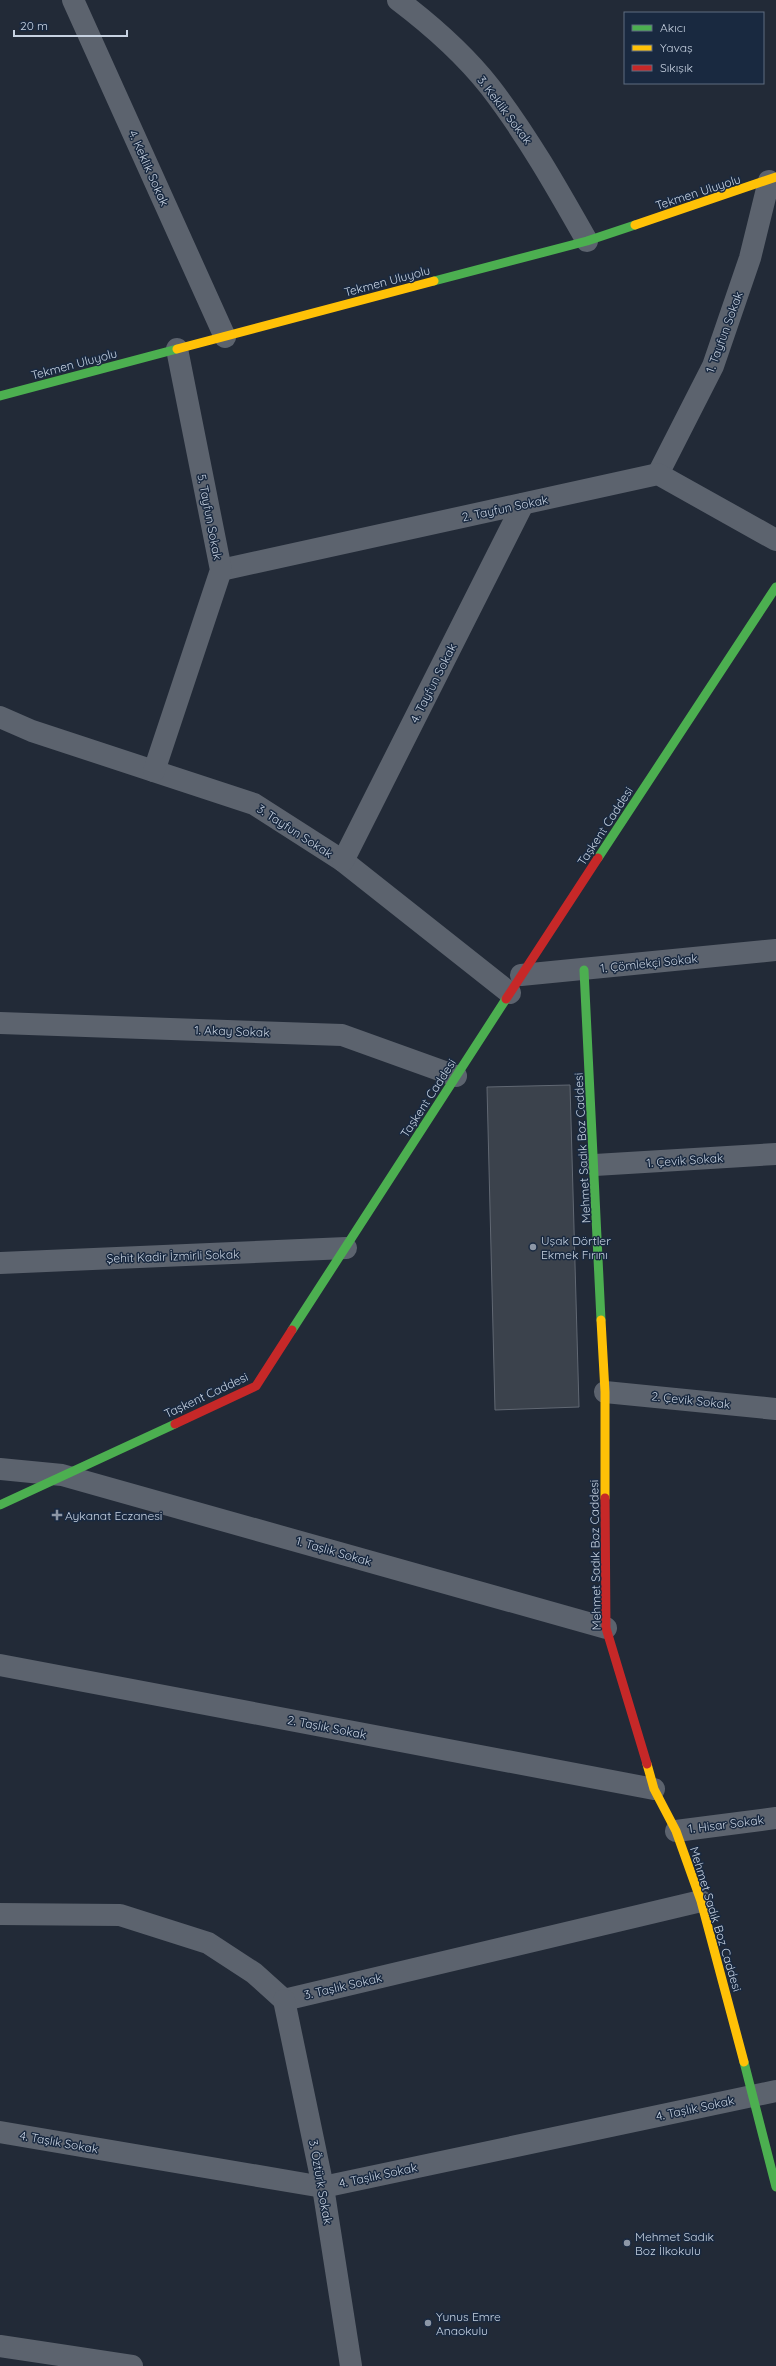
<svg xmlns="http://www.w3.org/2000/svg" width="776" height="2366" font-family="Quicksand,sans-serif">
  <rect width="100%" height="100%" fill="#222a37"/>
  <path fill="#3b424c" stroke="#616873" d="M 570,1085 L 579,1407 L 495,1410 L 487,1087 Z"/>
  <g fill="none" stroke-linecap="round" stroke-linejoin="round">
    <g stroke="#5c636e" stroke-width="22">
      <path d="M 73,0 L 225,337"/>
      <path d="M 398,0 C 431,25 464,54 490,87 C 527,135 557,188 587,241"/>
      <path d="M 658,474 L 713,366 L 750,258 L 769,181"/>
      <path d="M 221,570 L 658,474 L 776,540"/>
      <path d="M 0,717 L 32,731 L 254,804 L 343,861 L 510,993"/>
      <path d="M 154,771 L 221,570 L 177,349"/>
      <path d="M 343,861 L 523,504"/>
      <path d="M 521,975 L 776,950"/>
      <path d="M 0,1023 L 342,1035 L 456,1076"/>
      <path d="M 595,1165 L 776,1154"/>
      <path d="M 0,1263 L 346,1248"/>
      <path d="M 605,1392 L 776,1409"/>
      <path d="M 0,1469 L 62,1475 L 606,1628"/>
      <path d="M 0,1665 L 654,1789"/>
      <path d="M 676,1831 L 776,1818"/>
      <path d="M 0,1914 L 120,1915 L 208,1943 L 254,1973 L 284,2000 L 701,1901"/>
      <path d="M 284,2000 L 323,2187 L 351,2366"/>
      <path d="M 0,2132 L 323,2187 L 776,2091"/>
      <path d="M 0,2346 L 132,2366"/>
    </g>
    <g stroke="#4caf50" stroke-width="9">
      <path d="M 434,281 L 587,241 L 635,225"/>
      <path d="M 0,396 L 177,349"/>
      <path d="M 598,858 L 776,587"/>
      <path d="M 584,970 L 601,1320"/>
      <path d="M 292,1330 L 506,999"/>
      <path d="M 0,1505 L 175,1424"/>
      <path d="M 744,2062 L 776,2187"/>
    </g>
    <g stroke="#ffc107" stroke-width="9">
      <path d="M 635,225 L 776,177"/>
      <path d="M 177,349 L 434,281"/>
      <path d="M 601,1320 L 605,1392 L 605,1498"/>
      <path d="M 647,1764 L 654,1789 L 676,1831 L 701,1901 L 744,2062"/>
    </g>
    <g stroke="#c62828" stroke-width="9">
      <path d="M 506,999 L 598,858"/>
      <path d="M 175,1424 L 256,1386 L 292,1330"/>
      <path d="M 605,1498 L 606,1628 L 647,1764"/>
    </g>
  </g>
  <g fill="#8d97a6" stroke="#192940" stroke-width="1.5">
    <circle cx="533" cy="1247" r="4"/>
    <path d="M55 1509h4v4h4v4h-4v4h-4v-4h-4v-4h4z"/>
    <circle cx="627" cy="2243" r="4"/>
    <circle cx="428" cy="2323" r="4"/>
  </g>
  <g text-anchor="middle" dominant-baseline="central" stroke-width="3" stroke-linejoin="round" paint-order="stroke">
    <g font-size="12" fill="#c7d2e1" stroke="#192940">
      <text transform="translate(505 110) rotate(53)">3. Keklik Sokak</text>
      <text transform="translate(149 168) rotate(66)">4. Keklik Sokak</text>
      <text transform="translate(698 192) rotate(-18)">Tekmen Uluyolu</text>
      <text transform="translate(387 281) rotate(-15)">Tekmen Uluyolu</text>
      <text transform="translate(724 332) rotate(-70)">1. Tayfun Sokak</text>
      <text transform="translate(74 364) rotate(-15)">Tekmen Uluyolu</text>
      <text transform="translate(505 508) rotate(-12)">2. Tayfun Sokak</text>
      <text transform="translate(210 517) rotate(79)">5. Tayfun Sokak</text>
      <text transform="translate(433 683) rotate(-63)">4. Tayfun Sokak</text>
      <text transform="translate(605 826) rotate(-57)">Taşkent Caddesi</text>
      <text transform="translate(295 831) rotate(33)">3. Tayfun Sokak</text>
      <text transform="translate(649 963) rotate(-6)">1. Çömlekçi Sokak</text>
      <text transform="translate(232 1031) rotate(2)">1. Akay Sokak</text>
      <text transform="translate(428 1098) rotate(-57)">Taşkent Caddesi</text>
      <text transform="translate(582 1148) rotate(-93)">Mehmet Sadık Boz Caddesi</text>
      <text transform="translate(685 1160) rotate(-4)">1. Çevik Sokak</text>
      <text transform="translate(173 1256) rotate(-2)">Şehit Kadir İzmirli Sokak</text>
      <text transform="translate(206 1395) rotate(-25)">Taşkent Caddesi</text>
      <text transform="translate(691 1400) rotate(6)">2. Çevik Sokak</text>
      <text transform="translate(334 1551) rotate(16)">1. Taşlık Sokak</text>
      <text transform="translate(595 1555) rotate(-91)">Mehmet Sadık Boz Caddesi</text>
      <text transform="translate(327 1727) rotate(11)">2. Taşlık Sokak</text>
      <text transform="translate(726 1824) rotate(-7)">1. Hisar Sokak</text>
      <text transform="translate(716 1919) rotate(73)">Mehmet Sadık Boz Caddesi</text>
      <text transform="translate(343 1986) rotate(-13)">3. Taşlık Sokak</text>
      <text transform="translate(695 2108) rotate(-12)">4. Taşlık Sokak</text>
      <text transform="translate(59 2142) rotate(10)">4. Taşlık Sokak</text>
      <text transform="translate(378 2175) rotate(-12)">4. Taşlık Sokak</text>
      <text transform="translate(321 2182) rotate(80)">3. Öztürk Sokak</text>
    </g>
    <g font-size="12" fill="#c7d2e1" stroke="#192940" text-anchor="start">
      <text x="541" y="1240">Uşak Dörtler<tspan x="541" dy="14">Ekmek Fırını</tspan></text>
      <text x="65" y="1515">Aykanat Eczanesi</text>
      <text x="635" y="2236">Mehmet Sadık<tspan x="635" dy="14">Boz İlkokulu</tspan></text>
      <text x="436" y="2316">Yunus Emre<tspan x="436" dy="14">Anaokulu</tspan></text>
    </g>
  </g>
  <rect x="624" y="12" width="140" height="72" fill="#192940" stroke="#5f6d80"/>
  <rect x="632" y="25" width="20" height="6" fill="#4caf50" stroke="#5f6d80"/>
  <text x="660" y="32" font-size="12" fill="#c7d2e1">Akıcı</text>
  <rect x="632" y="45" width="20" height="6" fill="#ffc107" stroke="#5f6d80"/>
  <text x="660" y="52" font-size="12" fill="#c7d2e1">Yavaş</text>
  <rect x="632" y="65" width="20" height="6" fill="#c62828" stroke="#5f6d80"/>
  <text x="660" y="72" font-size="12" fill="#c7d2e1">Sıkışık</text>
  <path d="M14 30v6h113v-6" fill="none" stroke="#c7d2e1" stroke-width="2"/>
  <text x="20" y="30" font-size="12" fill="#c7d2e1" stroke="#192940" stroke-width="3" paint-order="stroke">20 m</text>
</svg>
